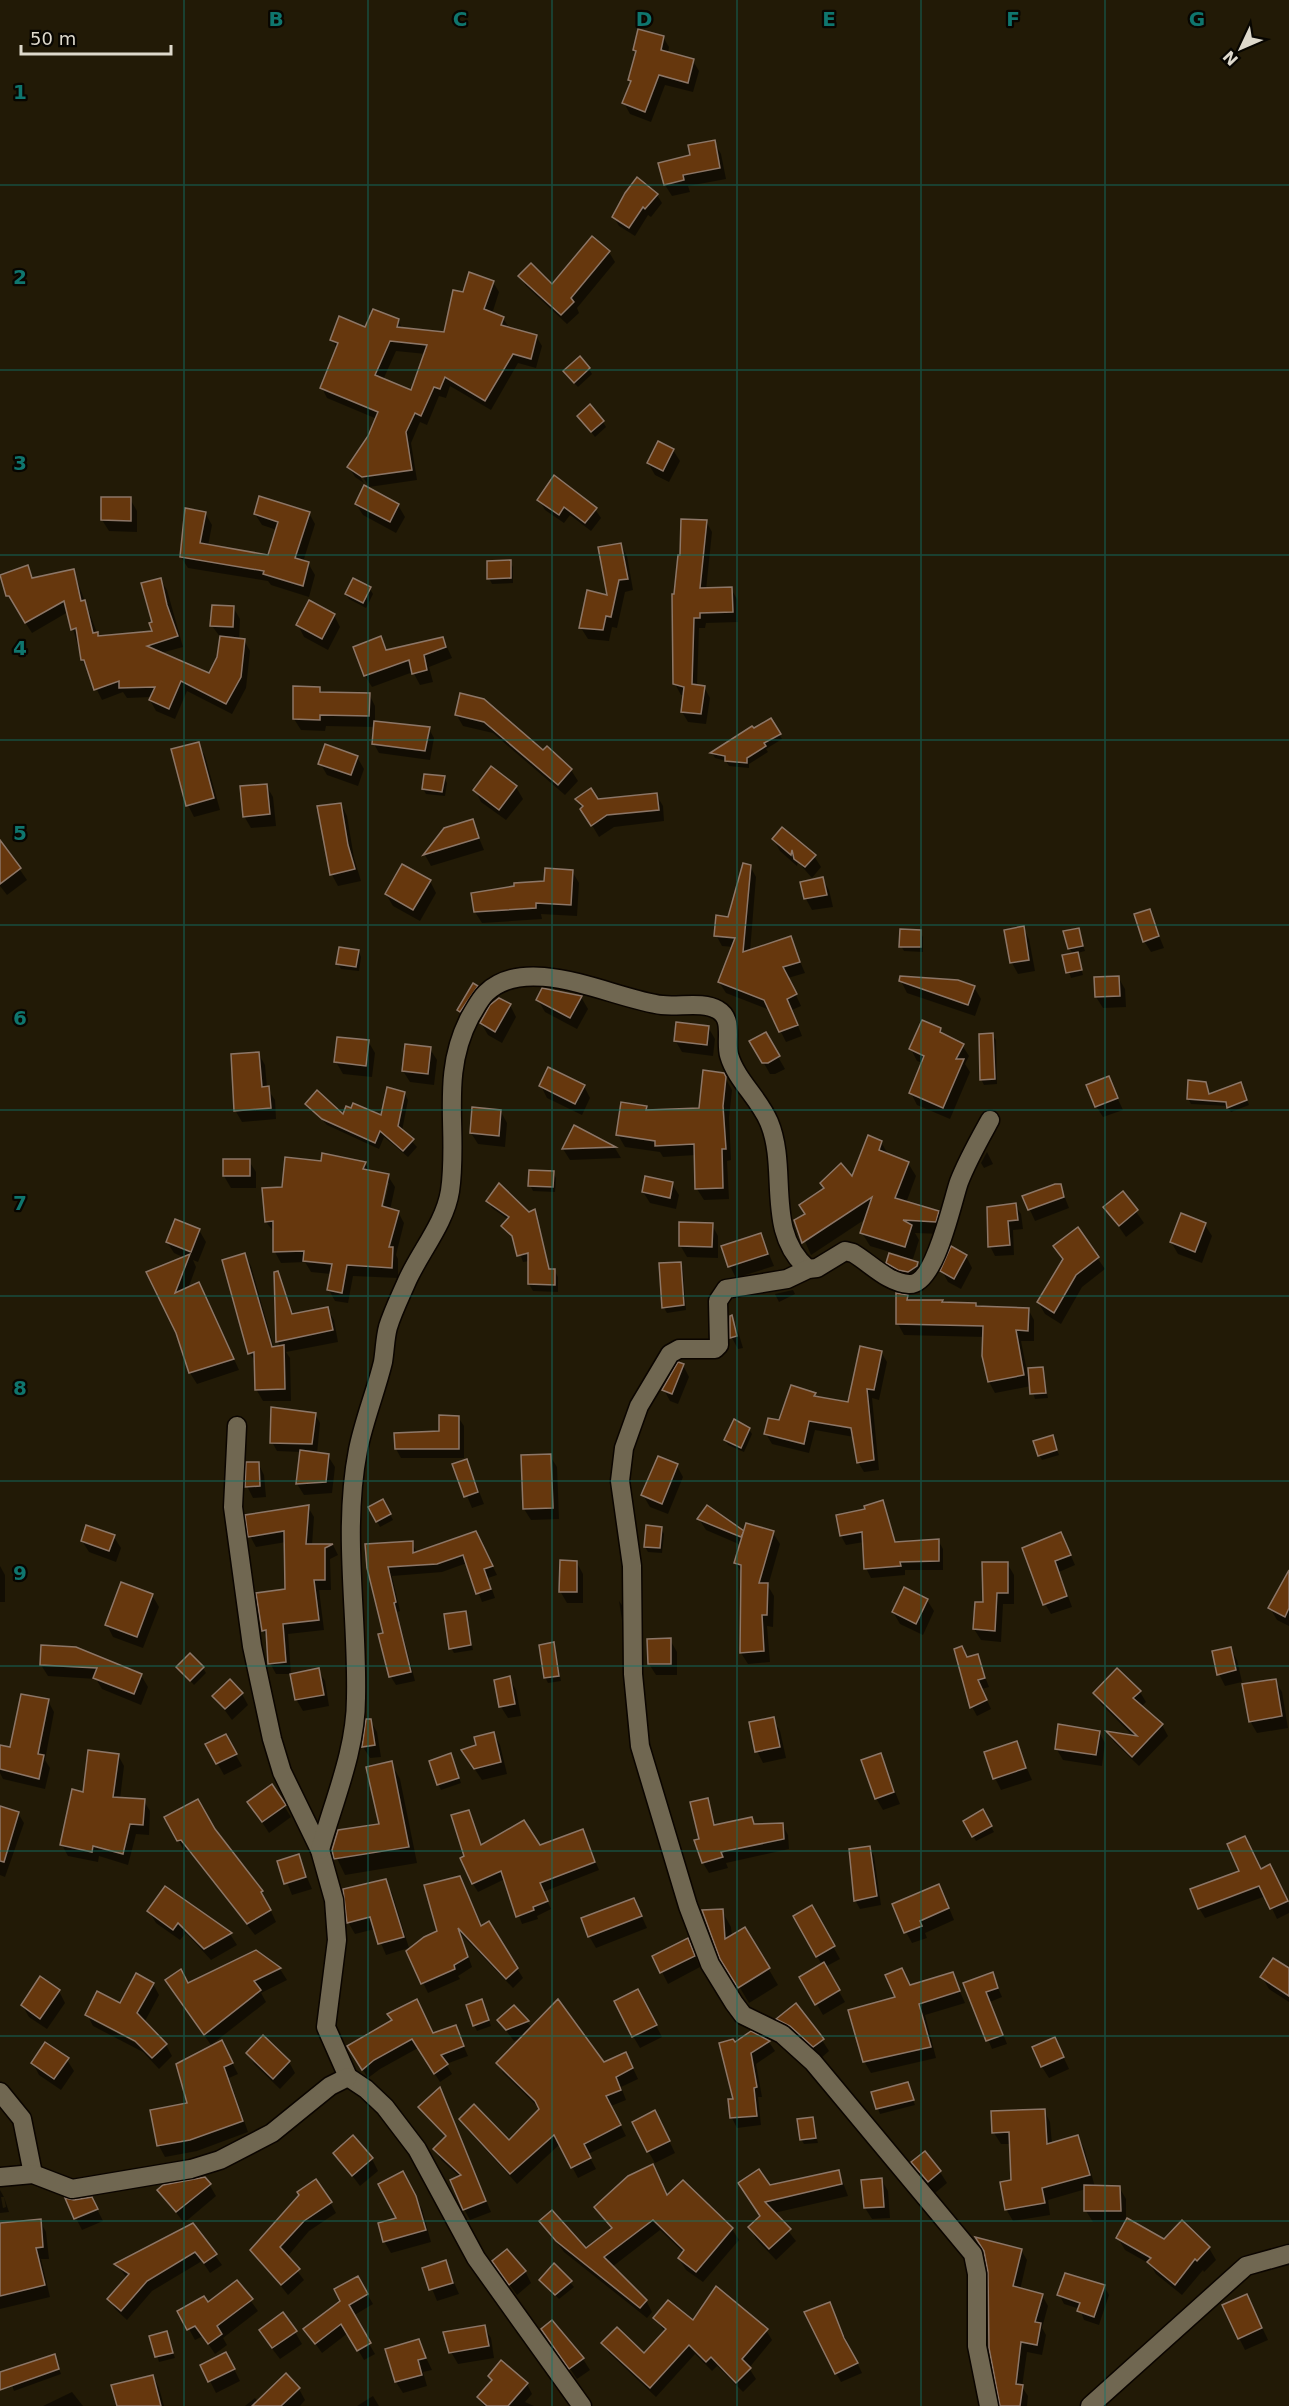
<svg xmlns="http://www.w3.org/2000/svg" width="1289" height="2406" font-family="'DejaVu Sans',sans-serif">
  <rect width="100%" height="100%" fill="#221a06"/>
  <g fill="#0007" fill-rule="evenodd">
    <path d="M 663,37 L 669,47 L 668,54 L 693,61 L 699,71 L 693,92 L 665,85 L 651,122 L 630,114 L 624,103 L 632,83 L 630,80 L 636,54 L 635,50 Z"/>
    <path d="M 714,142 L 721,154 L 726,179 L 688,186 L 690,192 L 672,196 L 665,185 L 692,156 Z"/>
    <path d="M 657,195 L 662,203 L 651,217 L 648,215 L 635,236 L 619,226 L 614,217 Z"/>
    <path d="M 592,238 L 609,252 L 615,262 L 577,308 L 579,313 L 567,324 L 526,286 L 520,276 L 553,286 Z"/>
    <path d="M 493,282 L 499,292 L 492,314 L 503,318 L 509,328 L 536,336 L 542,346 L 536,368 L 518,363 L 491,410 L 450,386 L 446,398 L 439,396 L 427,425 L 420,422 L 411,443 L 417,480 L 369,487 L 359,470 L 357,471 L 364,483 L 355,477 L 349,467 L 369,437 L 377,419 L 327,398 L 322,388 L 337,349 L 332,339 L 398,321 L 403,329 L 445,333 L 464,294 ZM 396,351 L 426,354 L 412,392 L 383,380 Z"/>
    <path d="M 589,369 L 592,374 L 578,387 L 568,377 Z"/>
    <path d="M 579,416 L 603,422 L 606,427 L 595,437 Z"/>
    <path d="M 673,450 L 680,461 L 669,482 L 655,475 L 648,463 Z"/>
    <path d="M 130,499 L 137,511 L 137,532 L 109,531 L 102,520 Z"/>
    <path d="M 539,500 L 595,509 L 601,518 L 591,531 L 570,515 L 564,523 L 545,510 Z"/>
    <path d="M 356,504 L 398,505 L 405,517 L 396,533 L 363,515 Z"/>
    <path d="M 205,513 L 212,525 L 208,546 L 269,557 L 277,530 L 262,525 L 255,514 L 309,513 L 315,524 L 303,562 L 308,563 L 315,575 L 309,597 L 271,585 L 268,581 L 188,568 L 181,557 Z"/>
    <path d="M 706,521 L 712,532 L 706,590 L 731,589 L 737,599 L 738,622 L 706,623 L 705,628 L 699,628 L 697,686 L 704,687 L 710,698 L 706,724 L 688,722 L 682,712 L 684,695 L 681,695 L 675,684 L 676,596 L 681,556 Z"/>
    <path d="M 620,544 L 627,556 L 633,590 L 625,592 L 617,628 L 612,627 L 609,641 L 588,639 L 581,628 L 609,597 Z"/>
    <path d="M 510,562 L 513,567 L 513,583 L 492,584 L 489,578 Z"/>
    <path d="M 27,567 L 34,579 L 73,570 L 99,638 L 154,632 L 160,579 L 167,590 L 183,647 L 161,653 L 209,675 L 219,657 L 221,638 L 212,626 L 233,607 L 240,619 L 239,640 L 244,640 L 250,651 L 246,688 L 232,714 L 187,691 L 175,719 L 156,711 L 150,700 L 152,697 L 127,698 L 123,692 L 102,700 L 82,660 L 68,612 L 32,633 L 8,596 Z"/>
    <path d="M 354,580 L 370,589 L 373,594 L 366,608 L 349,599 L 346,594 Z"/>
    <path d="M 334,615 L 340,627 L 328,650 L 304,637 L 298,625 Z"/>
    <path d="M 381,638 L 388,651 L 443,638 L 452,658 L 429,667 L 433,682 L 420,685 L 413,672 L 372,687 L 365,676 Z"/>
    <path d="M 319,688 L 323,694 L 369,694 L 375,706 L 375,723 L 429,729 L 434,738 L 430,760 L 379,753 L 374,744 L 375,727 L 326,726 L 325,731 L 301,730 L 294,719 Z"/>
    <path d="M 461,695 L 571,770 L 578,781 L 565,795 L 493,733 L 463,726 L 456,714 Z"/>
    <path d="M 771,720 L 782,739 L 766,749 L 768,752 L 749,764 L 749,768 L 729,766 L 726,761 L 715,758 L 712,753 Z"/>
    <path d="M 198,744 L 205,756 L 220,810 L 194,817 L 188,805 Z"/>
    <path d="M 357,757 L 364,769 L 358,786 L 327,775 L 320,763 Z"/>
    <path d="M 444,778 L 447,783 L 445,796 L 426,794 L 423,789 Z"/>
    <path d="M 266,785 L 273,797 L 276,826 L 251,828 L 244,816 Z"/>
    <path d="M 516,787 L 523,799 L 506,820 L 481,802 L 475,790 Z"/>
    <path d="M 656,794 L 663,806 L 664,821 L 614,827 L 599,837 L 577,800 Z"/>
    <path d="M 341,804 L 347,816 L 354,858 L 361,881 L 338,886 L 332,875 L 319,808 Z"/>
    <path d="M 472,821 L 484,850 L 431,866 L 425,855 L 445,829 Z"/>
    <path d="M 774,840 L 814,856 L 821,867 L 812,878 L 798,862 L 797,866 L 780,851 Z"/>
    <path d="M 7,851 L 27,880 L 7,895 L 0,886 L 0,857 Z"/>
    <path d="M 750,866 L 756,877 L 750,952 L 790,938 L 805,973 L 788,978 L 801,1006 L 792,1010 L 802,1036 L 786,1042 L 770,1010 L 726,993 L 719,982 L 733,947 L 722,946 L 716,935 L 729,918 Z"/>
    <path d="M 572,871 L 579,883 L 577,916 L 541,914 L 542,919 L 482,923 L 475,912 Z"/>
    <path d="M 822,878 L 829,890 L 833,907 L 812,910 L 806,899 L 802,883 Z"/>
    <path d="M 430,881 L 436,893 L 420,921 L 393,906 L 386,894 Z"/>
    <path d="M 1149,911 L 1164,948 L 1151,952 L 1144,941 Z"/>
    <path d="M 1023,928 L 1029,939 L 1035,971 L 1018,974 L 1012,963 Z"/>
    <path d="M 1078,930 L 1085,951 L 1077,953 L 1083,975 L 1071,978 L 1064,956 L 1073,954 L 1069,948 Z"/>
    <path d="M 920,932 L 923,937 L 923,952 L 904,951 L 901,946 Z"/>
    <path d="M 358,951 L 361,957 L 359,971 L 341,969 L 338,964 Z"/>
    <path d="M 1118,977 L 1125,989 L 1126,1007 L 1103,1008 L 1096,997 Z"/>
    <path d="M 901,981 L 974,987 L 981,999 L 975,1016 L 907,993 Z"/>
    <path d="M 476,987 L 483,998 L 465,1021 L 459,1010 Z"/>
    <path d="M 581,997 L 588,1009 L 577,1029 L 545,1012 L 538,1000 Z"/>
    <path d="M 510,1005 L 516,1017 L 502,1043 L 488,1035 L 481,1023 Z"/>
    <path d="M 708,1027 L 715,1039 L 713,1056 L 682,1052 L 675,1040 Z"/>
    <path d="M 940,1029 L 944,1036 L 962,1045 L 969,1056 L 965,1064 L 970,1072 L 950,1119 L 917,1105 L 911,1093 L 923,1063 L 917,1061 L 911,1049 Z"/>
    <path d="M 765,1034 L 785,1069 L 775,1074 L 770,1074 L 752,1042 Z"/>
    <path d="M 992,1035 L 996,1040 L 997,1084 L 984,1085 L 981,1079 Z"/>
    <path d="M 368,1041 L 375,1053 L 372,1077 L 343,1074 L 336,1062 Z"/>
    <path d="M 430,1049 L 437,1060 L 434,1085 L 410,1082 L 403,1071 Z"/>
    <path d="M 258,1053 L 265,1065 L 267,1088 L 275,1100 L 276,1119 L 242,1122 L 235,1110 Z"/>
    <path d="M 723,1074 L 732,1090 L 729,1118 L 731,1160 L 727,1161 L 729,1199 L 704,1200 L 697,1189 L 696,1155 L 663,1157 L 660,1152 L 625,1147 L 618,1135 L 646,1107 L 648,1111 L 700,1109 Z"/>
    <path d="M 1108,1078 L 1123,1110 L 1103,1117 L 1096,1106 Z"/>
    <path d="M 1205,1083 L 1210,1095 L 1243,1089 L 1249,1105 L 1231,1112 L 1227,1106 L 1191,1104 L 1188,1098 Z"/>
    <path d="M 541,1086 L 584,1086 L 590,1098 L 582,1115 L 547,1098 Z"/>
    <path d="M 404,1093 L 408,1100 L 402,1131 L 417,1147 L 408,1157 L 384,1137 L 379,1149 L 327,1125 L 307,1104 L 343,1116 L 382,1118 Z"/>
    <path d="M 501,1112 L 507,1123 L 505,1147 L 478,1144 L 471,1133 Z"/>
    <path d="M 575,1127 L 615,1148 L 621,1158 L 570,1160 L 563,1149 Z"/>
    <path d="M 881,1142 L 889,1156 L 908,1163 L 916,1176 L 906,1203 L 938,1213 L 945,1226 L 943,1234 L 915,1233 L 919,1240 L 912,1262 L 917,1264 L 923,1275 L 915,1283 L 895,1274 L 888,1263 L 900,1255 L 870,1246 L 862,1233 L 867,1218 L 811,1255 L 796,1221 L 853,1178 Z"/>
    <path d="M 987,1152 L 993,1164 L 984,1168 L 981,1163 Z"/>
    <path d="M 249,1161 L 256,1172 L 256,1188 L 231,1188 L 224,1176 Z"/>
    <path d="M 322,1163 L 365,1163 L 370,1172 L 388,1176 L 395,1187 L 390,1210 L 398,1212 L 404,1223 L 396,1255 L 398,1259 L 398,1278 L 353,1276 L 348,1303 L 335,1301 L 329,1290 L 331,1274 L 311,1272 L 305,1262 L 281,1263 L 275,1252 L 274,1232 L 266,1222 L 283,1188 ZM 386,1183 L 389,1183 L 382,1214 L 379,1213 Z"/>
    <path d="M 553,1173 L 556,1178 L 555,1192 L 533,1191 L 530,1185 Z"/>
    <path d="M 672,1184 L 679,1195 L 676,1209 L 650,1203 L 643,1192 Z"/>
    <path d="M 1060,1185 L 1069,1208 L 1035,1221 L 1024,1197 Z"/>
    <path d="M 1123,1193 L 1144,1223 L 1126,1237 L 1105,1207 Z"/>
    <path d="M 488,1201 L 529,1214 L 534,1211 L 550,1270 L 554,1270 L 558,1277 L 558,1292 L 533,1291 L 529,1284 L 530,1261 L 523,1262 L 515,1240 L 503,1226 L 509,1220 L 492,1208 Z"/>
    <path d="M 1015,1205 L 1021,1214 L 1023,1229 L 1013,1230 L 1014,1255 L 995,1256 L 990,1246 Z"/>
    <path d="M 712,1225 L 718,1236 L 718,1258 L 687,1257 L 680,1245 Z"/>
    <path d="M 1205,1225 L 1212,1236 L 1202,1263 L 1178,1254 L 1171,1242 Z"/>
    <path d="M 1077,1229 L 1105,1269 L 1082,1287 L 1061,1324 L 1045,1314 L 1038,1302 L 1063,1261 L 1054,1247 Z"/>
    <path d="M 199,1230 L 206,1242 L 198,1262 L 193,1260 L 196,1267 L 188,1289 L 205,1296 L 239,1370 L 197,1384 L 190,1373 L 177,1332 L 148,1273 L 185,1258 L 174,1253 L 167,1242 Z"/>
    <path d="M 761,1235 L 774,1266 L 736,1278 L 730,1266 Z"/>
    <path d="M 245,1255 L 251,1266 L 274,1348 L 281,1347 L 277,1341 L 277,1273 L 294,1315 L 327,1308 L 334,1320 L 338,1342 L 286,1352 L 290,1358 L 291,1401 L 263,1401 L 256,1389 L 256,1364 L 250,1353 L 224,1261 Z"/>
    <path d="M 966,1256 L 972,1268 L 961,1289 L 948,1282 L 942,1271 Z"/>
    <path d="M 680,1264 L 683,1269 L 686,1310 L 667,1313 L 664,1308 Z"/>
    <path d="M 793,1290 L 795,1294 L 779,1302 L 775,1294 Z"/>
    <path d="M 907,1296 L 910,1301 L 1028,1309 L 1034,1320 L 1034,1341 L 1021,1341 L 1028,1376 L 1042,1368 L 1048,1398 L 1035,1399 L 1031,1386 L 995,1393 L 989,1382 L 984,1356 L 984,1337 L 904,1335 L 898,1324 Z"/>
    <path d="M 731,1317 L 737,1328 L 743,1348 L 738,1349 L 732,1338 Z"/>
    <path d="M 881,1352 L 887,1362 L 879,1400 L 872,1398 L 879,1470 L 864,1472 L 858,1462 L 854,1437 L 815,1430 L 809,1453 L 772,1444 L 766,1434 L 814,1394 L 817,1398 L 849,1404 Z"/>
    <path d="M 683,1365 L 689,1377 L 678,1404 L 670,1401 L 664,1390 Z"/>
    <path d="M 315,1414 L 320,1423 L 317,1454 L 328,1456 L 335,1467 L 332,1493 L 304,1495 L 297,1484 L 301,1452 L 277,1451 L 272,1442 Z"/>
    <path d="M 458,1417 L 464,1426 L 464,1458 L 401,1458 L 396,1449 L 440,1433 Z"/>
    <path d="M 749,1429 L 752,1434 L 744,1452 L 728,1445 L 725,1440 Z"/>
    <path d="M 1052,1437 L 1059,1455 L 1042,1460 L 1039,1455 Z"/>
    <path d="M 550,1456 L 557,1467 L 559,1519 L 531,1520 L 524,1509 Z"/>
    <path d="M 467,1461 L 484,1504 L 472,1508 L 454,1465 Z"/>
    <path d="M 258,1463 L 264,1475 L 266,1497 L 253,1498 L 247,1486 Z"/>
    <path d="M 677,1466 L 683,1477 L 668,1514 L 650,1507 L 643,1495 Z"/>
    <path d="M 383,1501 L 393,1520 L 380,1527 L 370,1508 Z"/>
    <path d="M 882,1502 L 896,1543 L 938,1540 L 943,1549 L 943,1570 L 905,1570 L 905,1575 L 871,1578 L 866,1568 L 864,1542 L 846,1545 L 841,1536 L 837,1516 L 867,1510 Z"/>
    <path d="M 308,1507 L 314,1517 L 312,1545 L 333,1545 L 338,1555 L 330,1559 L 331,1590 L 319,1590 L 324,1630 L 288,1634 L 291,1674 L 276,1674 L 270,1663 L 268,1639 L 263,1631 L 286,1590 L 286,1542 L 256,1547 L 250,1536 Z"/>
    <path d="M 699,1519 L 745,1533 L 773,1533 L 780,1544 L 768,1586 L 774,1596 L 773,1627 L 767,1626 L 770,1662 L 748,1664 L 741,1653 L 742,1574 L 736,1563 L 741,1545 L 706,1530 Z"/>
    <path d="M 661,1528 L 664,1534 L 662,1553 L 648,1552 L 645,1547 Z"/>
    <path d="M 1061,1534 L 1075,1565 L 1059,1572 L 1072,1607 L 1051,1614 L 1045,1604 Z"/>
    <path d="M 114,1537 L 121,1548 L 116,1562 L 89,1552 L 82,1541 Z"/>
    <path d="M 480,1541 L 497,1575 L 488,1578 L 495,1598 L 482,1602 L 467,1563 L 442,1572 L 392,1576 L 400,1611 L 397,1612 L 415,1681 L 396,1685 L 391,1677 L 385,1635 L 369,1568 L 412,1543 L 417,1553 Z"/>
    <path d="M 577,1563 L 583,1574 L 583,1603 L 567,1603 L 560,1591 Z"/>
    <path d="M 1007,1563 L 1014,1575 L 1014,1604 L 1003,1604 L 1001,1642 L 981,1640 L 974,1629 L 984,1604 Z"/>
    <path d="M 0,1566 L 5,1575 L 5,1602 L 0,1602 Z"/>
    <path d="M 1289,1591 L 1289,1626 L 1277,1620 L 1270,1608 Z"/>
    <path d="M 152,1595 L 159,1607 L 143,1648 L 113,1637 L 107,1625 Z"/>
    <path d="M 927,1600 L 934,1611 L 923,1635 L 900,1624 L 893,1612 Z"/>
    <path d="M 619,1601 L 627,1612 L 627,1633 L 623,1626 Z"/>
    <path d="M 466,1612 L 473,1650 L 454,1653 L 451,1648 Z"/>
    <path d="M 670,1640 L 677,1652 L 677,1675 L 656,1675 L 649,1664 Z"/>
    <path d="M 553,1643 L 561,1681 L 548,1683 L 545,1677 Z"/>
    <path d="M 76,1648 L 141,1675 L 148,1687 L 141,1705 L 102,1689 L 96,1679 L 48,1676 L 41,1665 Z"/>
    <path d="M 1230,1648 L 1237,1660 L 1242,1682 L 1225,1686 L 1219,1674 Z"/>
    <path d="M 977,1656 L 989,1687 L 982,1689 L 991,1709 L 977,1716 L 972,1707 L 968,1659 Z"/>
    <path d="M 178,1667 L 203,1668 L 206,1673 L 194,1685 Z"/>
    <path d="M 318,1670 L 325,1681 L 329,1706 L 303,1711 L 296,1699 Z"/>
    <path d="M 509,1678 L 516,1690 L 521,1716 L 508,1718 L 501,1707 L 496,1681 Z"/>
    <path d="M 1275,1681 L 1282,1692 L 1288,1728 L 1257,1733 L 1250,1721 Z"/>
    <path d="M 1140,1692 L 1146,1702 L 1141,1707 L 1162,1725 L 1168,1736 L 1139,1766 L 1114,1742 L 1109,1733 L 1135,1738 L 1101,1704 L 1095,1693 Z"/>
    <path d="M 242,1694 L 248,1705 L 232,1720 L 214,1696 Z"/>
    <path d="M 48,1701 L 54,1712 L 45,1760 L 50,1768 L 45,1789 L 3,1779 L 0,1773 L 0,1754 L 12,1749 Z"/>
    <path d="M 773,1719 L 780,1731 L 786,1758 L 763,1763 L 757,1751 Z"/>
    <path d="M 370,1720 L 377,1732 L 381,1757 L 370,1758 L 363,1747 Z"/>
    <path d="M 1099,1732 L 1105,1743 L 1102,1766 L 1063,1760 L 1056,1748 Z"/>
    <path d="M 493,1733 L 500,1745 L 507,1774 L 482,1780 L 470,1762 L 477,1746 Z"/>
    <path d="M 225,1736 L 242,1766 L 224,1775 L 207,1745 Z"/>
    <path d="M 1016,1743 L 1032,1780 L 1001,1790 L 995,1778 Z"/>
    <path d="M 118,1755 L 124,1766 L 120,1799 L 144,1801 L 150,1811 L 149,1835 L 136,1834 L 128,1865 L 99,1856 L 98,1862 L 68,1856 L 62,1845 L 84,1794 Z"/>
    <path d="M 880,1755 L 900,1804 L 883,1810 L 876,1798 Z"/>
    <path d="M 453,1760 L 461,1783 L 441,1790 L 438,1784 Z"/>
    <path d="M 391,1763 L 400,1779 L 417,1863 L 345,1875 L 333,1850 L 381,1825 Z"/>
    <path d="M 707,1800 L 716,1826 L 751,1818 L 755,1825 L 782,1824 L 788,1835 L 789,1849 L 726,1863 L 728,1868 L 709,1873 L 703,1863 L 700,1840 Z"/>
    <path d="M 249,1802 L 284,1806 L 291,1817 L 269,1833 Z"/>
    <path d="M 0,1808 L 18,1813 L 24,1823 L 5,1877 L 0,1875 Z"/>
    <path d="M 468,1811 L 482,1846 L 539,1847 L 582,1830 L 599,1870 L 543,1892 L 551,1909 L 537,1916 L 538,1919 L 522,1924 L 505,1879 L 478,1892 L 473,1884 L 462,1858 L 466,1857 Z"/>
    <path d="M 982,1811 L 994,1832 L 976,1841 L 965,1821 Z"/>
    <path d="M 166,1818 L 215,1831 L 262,1892 L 276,1922 L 255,1935 L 188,1850 L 185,1852 Z"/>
    <path d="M 869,1848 L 874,1856 L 881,1905 L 860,1909 L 855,1900 Z"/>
    <path d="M 298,1856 L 312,1889 L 292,1895 L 279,1862 Z"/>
    <path d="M 1261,1870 L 1276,1877 L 1289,1905 L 1289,1913 L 1277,1919 L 1266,1896 L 1205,1918 L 1199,1908 Z"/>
    <path d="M 385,1881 L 392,1893 L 409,1948 L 386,1955 L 375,1929 L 355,1934 L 348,1922 Z"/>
    <path d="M 465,1887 L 482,1927 L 489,1923 L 523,1978 L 513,1988 L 460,1933 L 472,1967 L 458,1976 L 460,1979 L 428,1993 L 408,1952 L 438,1932 Z"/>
    <path d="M 945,1898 L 954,1920 L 925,1933 L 927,1938 L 912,1943 L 906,1932 Z"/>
    <path d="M 634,1899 L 647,1928 L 596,1948 L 589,1936 Z"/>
    <path d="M 811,1907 L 840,1959 L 825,1967 L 845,2002 L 823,2015 L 801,1977 L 822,1965 L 795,1917 Z"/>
    <path d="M 149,1911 L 230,1934 L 237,1945 L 211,1960 L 186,1933 L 180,1940 L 156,1923 Z"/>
    <path d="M 722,1911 L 731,1927 L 732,1936 L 745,1929 L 778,1985 L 749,2003 L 722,1958 Z"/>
    <path d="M 688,1940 L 700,1967 L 668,1984 L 662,1972 Z"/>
    <path d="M 256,1952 L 280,1969 L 287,1980 L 261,1993 L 266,2002 L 211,2045 L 174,1992 Z"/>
    <path d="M 902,1969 L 911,1987 L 952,1974 L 965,2003 L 925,2015 L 936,2058 L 871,2073 L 864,2061 L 897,1998 Z"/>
    <path d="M 1289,1970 L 1289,2002 L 1269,1989 L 1262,1977 Z"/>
    <path d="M 992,1974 L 1002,1997 L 990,2002 L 1007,2044 L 992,2049 L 965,1983 Z"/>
    <path d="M 153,1984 L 159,1995 L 144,2023 L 166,2045 L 172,2056 L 159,2069 L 143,2052 L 93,2026 L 87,2014 L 121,2005 ZM 94,2018 L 142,2043 L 141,2046 L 94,2021 Z"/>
    <path d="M 59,1991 L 65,2003 L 47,2029 L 29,2017 L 22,2005 Z"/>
    <path d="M 644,2002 L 662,2037 L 640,2048 L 633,2036 Z"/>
    <path d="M 484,2006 L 491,2026 L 477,2031 L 474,2025 Z"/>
    <path d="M 514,2007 L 532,2028 L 603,2064 L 631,2064 L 638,2079 L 621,2087 L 626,2100 L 611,2106 L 626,2136 L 588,2154 L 596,2169 L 578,2178 L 560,2144 L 517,2184 L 467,2129 L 461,2119 L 509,2142 L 541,2110 L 503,2073 L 498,2063 L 523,2037 L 514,2041 L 499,2021 Z"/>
    <path d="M 778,2019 L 822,2040 L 829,2051 L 821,2058 L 784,2030 Z"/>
    <path d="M 455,2027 L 468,2056 L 446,2064 L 452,2074 L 440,2082 L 418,2048 L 380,2069 L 368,2078 L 349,2047 L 433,2035 Z"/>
    <path d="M 751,2033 L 769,2042 L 775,2051 L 756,2064 L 762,2097 L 758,2097 L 761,2125 L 737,2128 L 732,2118 L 730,2101 L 735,2100 L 735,2044 Z"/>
    <path d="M 1055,2039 L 1069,2069 L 1049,2078 L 1042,2067 Z"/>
    <path d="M 227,2053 L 238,2074 L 229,2078 L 248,2132 L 197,2151 L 165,2157 L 159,2146 Z"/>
    <path d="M 248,2053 L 289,2062 L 295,2073 L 280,2089 L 254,2064 Z"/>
    <path d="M 67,2060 L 74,2071 L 61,2090 L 39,2075 L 33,2063 Z"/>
    <path d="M 907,2084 L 915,2105 L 880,2114 L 872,2093 Z"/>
    <path d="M 439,2089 L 491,2212 L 470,2220 L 464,2209 L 460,2177 L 441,2160 L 435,2149 L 446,2138 L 420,2108 Z"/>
    <path d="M 1044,2110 L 1050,2122 L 1052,2144 L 1078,2137 L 1084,2148 L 1095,2187 L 1119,2187 L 1126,2199 L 1126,2219 L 1165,2241 L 1183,2222 L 1209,2248 L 1216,2260 L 1204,2272 L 1203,2270 L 1182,2295 L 1156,2274 L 1150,2264 L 1125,2250 L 1118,2238 L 1127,2222 L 1093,2222 L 1086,2211 L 1086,2189 L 1048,2200 L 1050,2215 L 1013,2221 L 1006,2209 L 1013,2181 L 1011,2144 L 1001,2144 L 994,2133 Z"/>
    <path d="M 812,2119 L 818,2143 L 804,2144 L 801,2139 Z"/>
    <path d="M 661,2124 L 675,2153 L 655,2163 L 648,2151 Z"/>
    <path d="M 335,2153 L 372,2159 L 378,2171 L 360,2186 Z"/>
    <path d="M 913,2163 L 940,2172 L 947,2183 L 935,2193 Z"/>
    <path d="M 839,2172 L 848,2196 L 774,2213 L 796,2241 L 776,2260 L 756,2239 L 750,2227 L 761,2217 L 769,2187 Z"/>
    <path d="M 402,2173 L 422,2209 L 431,2242 L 391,2253 L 384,2241 L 398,2219 Z"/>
    <path d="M 881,2179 L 888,2191 L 890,2218 L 872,2219 L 865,2208 Z"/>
    <path d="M 683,2182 L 732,2229 L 739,2240 L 703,2282 L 686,2270 L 679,2259 L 684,2253 L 660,2230 L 612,2267 L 646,2300 L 652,2312 L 647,2318 L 564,2252 L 541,2222 L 585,2250 L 612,2230 L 596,2207 L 668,2197 Z"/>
    <path d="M 209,2184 L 216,2196 L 184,2223 L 159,2190 Z"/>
    <path d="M 0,2190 L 4,2197 L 1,2197 L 3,2208 L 6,2207 L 4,2197 L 9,2212 L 0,2213 Z"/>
    <path d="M 92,2199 L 103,2221 L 82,2230 L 67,2200 Z"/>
    <path d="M 330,2202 L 336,2213 L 309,2231 L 287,2257 L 304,2280 L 288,2295 L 252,2250 Z"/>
    <path d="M 40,2221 L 46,2232 L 49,2259 L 41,2259 L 50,2297 L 0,2309 L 0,2259 Z"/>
    <path d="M 193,2225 L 222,2265 L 210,2273 L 202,2261 L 152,2291 L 127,2320 L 115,2309 L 109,2299 L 127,2278 L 117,2265 Z"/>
    <path d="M 1021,2250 L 1027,2260 L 1020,2290 L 1042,2295 L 1048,2306 L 1042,2328 L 1046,2335 L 1042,2355 L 1027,2352 L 1022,2387 L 1028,2396 L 1027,2406 L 1001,2406 L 990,2272 Z"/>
    <path d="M 445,2262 L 459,2294 L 437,2301 L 424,2269 Z"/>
    <path d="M 554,2265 L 574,2287 L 559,2299 L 541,2281 Z"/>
    <path d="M 525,2271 L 531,2283 L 517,2295 L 501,2273 Z"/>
    <path d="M 358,2278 L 373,2304 L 353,2316 L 375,2354 L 364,2360 L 348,2333 L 322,2353 L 305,2329 L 342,2301 Z"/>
    <path d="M 237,2282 L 258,2311 L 223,2338 L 227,2345 L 215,2354 L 203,2336 L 195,2340 L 179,2311 L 207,2304 Z"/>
    <path d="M 1104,2286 L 1109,2295 L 1099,2325 L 1084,2320 L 1080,2309 L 1064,2304 L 1059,2294 Z"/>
    <path d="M 829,2303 L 862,2373 L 841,2382 L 836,2373 Z"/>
    <path d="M 1253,2308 L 1268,2340 L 1245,2350 L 1239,2338 Z"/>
    <path d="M 655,2318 L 766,2330 L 772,2340 L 749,2368 L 756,2379 L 743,2392 L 717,2366 L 712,2371 L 695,2354 L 656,2397 L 609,2353 L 603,2343 L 644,2356 L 665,2332 Z"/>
    <path d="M 484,2327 L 491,2338 L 494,2358 L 458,2364 L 451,2352 Z"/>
    <path d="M 543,2329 L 583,2359 L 590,2370 L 577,2379 Z"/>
    <path d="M 295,2332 L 302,2344 L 280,2359 L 267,2342 Z"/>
    <path d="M 166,2333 L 175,2358 L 159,2362 L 151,2337 Z"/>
    <path d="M 418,2341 L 432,2370 L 423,2372 L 427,2386 L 403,2393 L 396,2382 L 387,2350 Z"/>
    <path d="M 54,2356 L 61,2374 L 14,2391 L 7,2371 Z"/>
    <path d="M 202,2365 L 232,2365 L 240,2381 L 216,2393 Z"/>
    <path d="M 153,2376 L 159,2388 L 164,2406 L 119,2406 Z"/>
    <path d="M 490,2376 L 527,2384 L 532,2394 L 525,2402 L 534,2406 L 484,2406 L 479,2397 L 493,2382 Z"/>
    <path d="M 299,2389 L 305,2400 L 300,2406 L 245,2406 L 255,2398 L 258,2402 Z"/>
    <path d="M 72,2392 L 83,2406 L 43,2406 Z"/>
    <path d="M 373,2396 L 379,2406 L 357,2406 Z"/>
  </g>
  <g fill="#66370d" stroke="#8c7667" stroke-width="1.5" fill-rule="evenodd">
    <path d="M 638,29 L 664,36 L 661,50 L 694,59 L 688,83 L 659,75 L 645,112 L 622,103 L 631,81 L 628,80 L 636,51 L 633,50 Z"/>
    <path d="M 715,140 L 720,168 L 683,175 L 684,180 L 664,185 L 658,163 L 690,155 L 688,145 Z"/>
    <path d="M 637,177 L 658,194 L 645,209 L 643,207 L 629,228 L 612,217 L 625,193 Z"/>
    <path d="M 592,236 L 610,251 L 571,298 L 574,302 L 561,315 L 518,276 L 531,263 L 552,284 Z"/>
    <path d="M 469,272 L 494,281 L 484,309 L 504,317 L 501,325 L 537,335 L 531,359 L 513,354 L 485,401 L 445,377 L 440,389 L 434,387 L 421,416 L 415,413 L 406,432 L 412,470 L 362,477 L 347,467 L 368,436 L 378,412 L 320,388 L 338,343 L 330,340 L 339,316 L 365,327 L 373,309 L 399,319 L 397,327 L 444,332 L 453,290 L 463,292 ZM 390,341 L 427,345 L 411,390 L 375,375 Z"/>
    <path d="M 580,356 L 590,368 L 574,383 L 563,371 Z"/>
    <path d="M 590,404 L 604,421 L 591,432 L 577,416 Z"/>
    <path d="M 658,441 L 674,449 L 663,471 L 647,463 Z"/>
    <path d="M 554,475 L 597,508 L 585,523 L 564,507 L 559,515 L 537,500 Z"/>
    <path d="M 364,485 L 399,504 L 390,522 L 355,504 Z"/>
    <path d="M 259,496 L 310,512 L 295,558 L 309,562 L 303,586 L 263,574 L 264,571 L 180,557 L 185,508 L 206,512 L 200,543 L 268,555 L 278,522 L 254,514 Z"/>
    <path d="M 101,497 L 131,497 L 131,521 L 101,520 Z"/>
    <path d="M 681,519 L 707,520 L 700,588 L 732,587 L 733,612 L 700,613 L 700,618 L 694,618 L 692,684 L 705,686 L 701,714 L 681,712 L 684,687 L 673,684 L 672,594 L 674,594 L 678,555 L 680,555 Z"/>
    <path d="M 621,543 L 628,579 L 619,580 L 611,617 L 606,616 L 603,630 L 579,628 L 587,590 L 607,595 L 598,547 Z"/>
    <path d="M 511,560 L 511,578 L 487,579 L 487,561 Z"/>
    <path d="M 28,565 L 32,578 L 74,569 L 81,601 L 85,600 L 93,633 L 98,632 L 98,636 L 152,631 L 149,623 L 152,622 L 141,583 L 161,578 L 167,605 L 178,636 L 147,646 L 209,673 L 217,657 L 220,636 L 245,639 L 241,677 L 226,704 L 181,681 L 169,709 L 149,700 L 155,687 L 119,688 L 119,681 L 94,690 L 84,660 L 81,660 L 76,628 L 71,630 L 64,601 L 25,623 L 9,596 L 6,596 L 0,575 Z"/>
    <path d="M 353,578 L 371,587 L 363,603 L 345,594 Z"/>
    <path d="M 309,600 L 335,614 L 322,639 L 296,625 Z"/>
    <path d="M 212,605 L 234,606 L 233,627 L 210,626 Z"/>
    <path d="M 381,636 L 386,650 L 443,637 L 446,647 L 424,655 L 427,670 L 412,674 L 409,660 L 364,676 L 353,647 Z"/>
    <path d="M 293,686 L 320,687 L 320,692 L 370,693 L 369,716 L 320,715 L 320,720 L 293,719 Z"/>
    <path d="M 460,693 L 484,699 L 543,750 L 547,746 L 572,769 L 558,785 L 484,722 L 455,715 Z"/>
    <path d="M 771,718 L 781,734 L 764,743 L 766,746 L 747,758 L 747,763 L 725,761 L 725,756 L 710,753 L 752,726 L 754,728 Z"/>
    <path d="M 374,721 L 430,727 L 425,751 L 372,744 Z"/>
    <path d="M 199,742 L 214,798 L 186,806 L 171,749 Z"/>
    <path d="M 325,744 L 358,756 L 351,775 L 318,764 Z"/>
    <path d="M 491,766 L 517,786 L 499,810 L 473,790 Z"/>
    <path d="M 424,774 L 445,776 L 442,792 L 422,789 Z"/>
    <path d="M 267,784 L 270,814 L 243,817 L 240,786 Z"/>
    <path d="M 591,788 L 598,799 L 657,793 L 659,810 L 607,815 L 591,826 L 580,809 L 583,806 L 575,799 Z"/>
    <path d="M 341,803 L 348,845 L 355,869 L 330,875 L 317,806 Z"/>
    <path d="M 473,819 L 479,838 L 423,855 L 444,828 Z"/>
    <path d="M 782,827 L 816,855 L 805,867 L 794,859 L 792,850 L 791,855 L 772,839 Z"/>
    <path d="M 0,840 L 21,868 L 0,884 Z"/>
    <path d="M 743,863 L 751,865 L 743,952 L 791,936 L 800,962 L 783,967 L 797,994 L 787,999 L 798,1025 L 779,1032 L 764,1000 L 718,982 L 735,938 L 714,936 L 716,915 L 728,917 Z"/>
    <path d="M 402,864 L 431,880 L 413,910 L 385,894 Z"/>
    <path d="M 545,868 L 573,870 L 571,905 L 536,903 L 536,908 L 474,912 L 471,893 L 514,886 L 514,883 L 544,881 Z"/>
    <path d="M 823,877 L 827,895 L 804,899 L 800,882 Z"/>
    <path d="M 1150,909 L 1159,936 L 1143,942 L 1134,914 Z"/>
    <path d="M 1024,926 L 1029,960 L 1010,963 L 1004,930 Z"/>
    <path d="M 1079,928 L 1083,946 L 1068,949 L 1063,931 Z"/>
    <path d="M 900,929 L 921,930 L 921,947 L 899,947 Z"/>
    <path d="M 339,947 L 359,950 L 356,967 L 336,964 Z"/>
    <path d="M 1078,952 L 1082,970 L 1066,973 L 1062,955 Z"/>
    <path d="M 900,976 L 958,980 L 975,986 L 968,1005 L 899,981 Z"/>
    <path d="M 1119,976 L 1120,996 L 1095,997 L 1094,977 Z"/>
    <path d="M 473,983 L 478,986 L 460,1012 L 457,1010 Z"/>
    <path d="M 542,988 L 582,996 L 570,1018 L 536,1000 Z"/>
    <path d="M 499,998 L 511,1004 L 495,1032 L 480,1023 L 490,1005 Z"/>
    <path d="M 922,1020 L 941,1028 L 940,1032 L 964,1044 L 956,1059 L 964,1059 L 943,1108 L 909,1093 L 924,1056 L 909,1049 Z"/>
    <path d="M 676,1022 L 709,1026 L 707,1045 L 674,1041 Z"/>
    <path d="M 766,1032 L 780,1056 L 768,1063 L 762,1063 L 749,1041 Z"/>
    <path d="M 993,1033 L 995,1079 L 980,1080 L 979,1034 Z"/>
    <path d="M 337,1037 L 369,1040 L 366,1066 L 334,1062 Z"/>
    <path d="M 405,1044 L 431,1047 L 428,1074 L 402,1071 Z"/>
    <path d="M 259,1052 L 262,1087 L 269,1086 L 271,1108 L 234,1111 L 231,1054 Z"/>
    <path d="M 548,1067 L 585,1085 L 575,1104 L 539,1086 Z"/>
    <path d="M 703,1070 L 724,1073 L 726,1077 L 723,1106 L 726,1149 L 722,1149 L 723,1188 L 695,1189 L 694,1144 L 655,1146 L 655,1141 L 616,1135 L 621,1102 L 647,1106 L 646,1110 L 699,1108 Z"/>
    <path d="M 1109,1076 L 1118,1098 L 1095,1107 L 1086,1085 Z"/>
    <path d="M 1188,1080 L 1206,1082 L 1209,1094 L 1241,1082 L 1247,1100 L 1227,1108 L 1226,1102 L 1187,1099 Z"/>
    <path d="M 387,1087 L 405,1092 L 398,1126 L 414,1139 L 403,1151 L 380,1131 L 375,1143 L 322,1119 L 305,1104 L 317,1090 L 343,1114 L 346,1106 L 351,1108 L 353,1103 L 381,1115 Z"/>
    <path d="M 472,1107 L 501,1110 L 499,1136 L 470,1133 Z"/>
    <path d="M 574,1125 L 616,1147 L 562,1149 Z"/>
    <path d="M 868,1135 L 882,1141 L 879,1150 L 909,1162 L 895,1198 L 939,1211 L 936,1222 L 903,1220 L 912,1225 L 905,1247 L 860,1233 L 872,1197 L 802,1243 L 794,1220 L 805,1214 L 799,1205 L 824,1188 L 820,1183 L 841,1163 L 852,1176 Z"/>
    <path d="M 322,1153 L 366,1162 L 363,1169 L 389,1174 L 382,1206 L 399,1211 L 389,1247 L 393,1247 L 392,1268 L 347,1265 L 342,1293 L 327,1290 L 332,1264 L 303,1261 L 304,1251 L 273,1252 L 273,1221 L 265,1222 L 262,1188 L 282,1187 L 285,1157 L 321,1161 Z"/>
    <rect x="223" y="1159" width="27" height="17"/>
    <path d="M 529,1170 L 554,1171 L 553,1187 L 528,1186 Z"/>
    <path d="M 645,1176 L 673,1182 L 670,1198 L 642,1192 Z"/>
    <path d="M 499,1183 L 529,1212 L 535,1209 L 549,1269 L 555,1269 L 555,1285 L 528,1284 L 528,1253 L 517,1256 L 512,1236 L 501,1226 L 509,1217 L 486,1201 Z"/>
    <path d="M 1055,1184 L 1061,1184 L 1064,1197 L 1028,1210 L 1022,1196 Z"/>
    <path d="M 1123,1191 L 1138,1210 L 1119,1226 L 1103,1207 Z"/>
    <path d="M 1016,1203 L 1018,1220 L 1008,1221 L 1010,1245 L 988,1247 L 987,1207 Z"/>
    <path d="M 1181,1213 L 1206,1223 L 1195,1252 L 1170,1242 Z"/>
    <path d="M 175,1219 L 200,1229 L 191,1252 L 166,1242 Z"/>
    <path d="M 679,1222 L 713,1223 L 712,1247 L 679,1246 Z"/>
    <path d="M 1078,1227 L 1099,1257 L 1076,1275 L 1054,1313 L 1037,1302 L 1063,1259 L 1053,1246 Z"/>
    <path d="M 761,1233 L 768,1254 L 728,1267 L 721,1246 Z"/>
    <path d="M 951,1246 L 967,1255 L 954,1279 L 940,1271 Z"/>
    <path d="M 245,1253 L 272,1347 L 284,1345 L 285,1389 L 255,1390 L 254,1352 L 248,1354 L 222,1260 Z"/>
    <path d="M 889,1253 L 918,1262 L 917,1266 L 908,1272 L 898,1270 L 886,1263 Z"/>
    <path d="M 190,1254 L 175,1293 L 199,1282 L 234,1359 L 189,1373 L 176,1333 L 146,1272 Z"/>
    <path d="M 681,1262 L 684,1305 L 662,1308 L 659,1263 Z"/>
    <path d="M 278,1271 L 292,1314 L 328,1307 L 333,1330 L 276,1342 L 274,1272 Z"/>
    <path d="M 896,1293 L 908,1295 L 907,1300 L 943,1300 L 942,1302 L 976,1303 L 976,1306 L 1029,1308 L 1028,1331 L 1016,1330 L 1024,1375 L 988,1382 L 982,1356 L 983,1326 L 896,1324 Z"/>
    <path d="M 732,1315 L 737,1336 L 730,1338 L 730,1316 Z"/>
    <path d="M 860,1346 L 882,1351 L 874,1390 L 867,1389 L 874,1460 L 857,1463 L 851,1428 L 809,1421 L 804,1444 L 764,1434 L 768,1418 L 779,1420 L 791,1385 L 816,1393 L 814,1396 L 848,1402 Z"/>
    <path d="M 678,1362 L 684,1364 L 672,1394 L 662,1390 Z"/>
    <path d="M 1043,1367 L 1046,1393 L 1030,1394 L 1028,1368 Z"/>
    <path d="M 271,1407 L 316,1413 L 312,1444 L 270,1443 Z"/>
    <path d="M 439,1415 L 459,1416 L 459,1449 L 395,1449 L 394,1433 L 439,1431 Z"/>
    <path d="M 734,1419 L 750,1428 L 741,1448 L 724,1440 Z"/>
    <path d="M 1053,1435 L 1057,1450 L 1038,1456 L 1033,1441 Z"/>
    <path d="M 300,1450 L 329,1454 L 326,1482 L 296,1484 Z"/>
    <path d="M 551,1454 L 553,1508 L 523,1509 L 521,1455 Z"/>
    <path d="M 658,1456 L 678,1464 L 662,1504 L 641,1495 Z"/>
    <path d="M 467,1459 L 478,1492 L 464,1497 L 452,1464 Z"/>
    <path d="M 246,1462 L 259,1462 L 260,1486 L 245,1487 Z"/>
    <path d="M 383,1499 L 391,1514 L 376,1522 L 368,1507 Z"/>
    <path d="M 883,1500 L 895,1542 L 939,1539 L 939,1561 L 900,1562 L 901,1566 L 864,1569 L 862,1532 L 840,1536 L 836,1515 L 865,1509 L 864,1506 Z"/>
    <path d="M 309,1505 L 306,1544 L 333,1544 L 325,1548 L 325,1580 L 314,1580 L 319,1620 L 283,1624 L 286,1662 L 268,1664 L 266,1630 L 262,1631 L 256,1593 L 285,1589 L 284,1531 L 248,1537 L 245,1515 Z"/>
    <path d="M 707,1505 L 744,1531 L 741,1537 L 697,1519 Z"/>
    <path d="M 746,1523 L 774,1531 L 759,1583 L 768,1583 L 767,1615 L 762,1615 L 764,1651 L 740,1653 L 741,1565 L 734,1563 Z"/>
    <path d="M 86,1525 L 115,1535 L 109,1551 L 81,1541 Z"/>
    <path d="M 646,1525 L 662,1527 L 660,1548 L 644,1547 Z"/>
    <path d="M 476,1531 L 493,1566 L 484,1569 L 491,1589 L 476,1594 L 463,1555 L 437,1564 L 388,1567 L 396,1602 L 394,1603 L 411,1672 L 389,1677 L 378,1634 L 383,1633 L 367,1568 L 365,1544 L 413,1541 L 413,1553 Z"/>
    <path d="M 1061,1532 L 1071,1555 L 1055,1561 L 1067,1596 L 1043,1605 L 1022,1548 Z"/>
    <path d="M 560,1560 L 577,1561 L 577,1592 L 559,1592 Z"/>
    <path d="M 982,1562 L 1008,1562 L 1008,1593 L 997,1593 L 995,1631 L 973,1629 L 975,1602 L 983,1602 Z"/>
    <path d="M 1289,1570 L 1289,1608 L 1285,1617 L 1268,1608 Z"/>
    <path d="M 121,1582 L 153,1594 L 137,1637 L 105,1625 Z"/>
    <path d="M 904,1587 L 928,1599 L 916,1624 L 892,1612 Z"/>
    <path d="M 466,1611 L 471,1645 L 449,1649 L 444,1614 Z"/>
    <path d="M 671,1638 L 671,1664 L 648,1664 L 647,1639 Z"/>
    <path d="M 554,1642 L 559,1676 L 544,1678 L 539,1645 Z"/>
    <path d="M 41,1645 L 76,1647 L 142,1674 L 134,1694 L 93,1678 L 97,1668 L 40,1665 Z"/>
    <path d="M 962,1646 L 967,1657 L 978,1654 L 985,1678 L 978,1680 L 987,1700 L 970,1708 L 954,1649 Z"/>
    <path d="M 1231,1647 L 1236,1670 L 1217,1675 L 1212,1651 Z"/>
    <path d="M 190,1653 L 204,1667 L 190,1681 L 176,1667 Z"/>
    <path d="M 319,1668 L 324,1695 L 295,1700 L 290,1674 Z"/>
    <path d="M 1117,1668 L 1141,1691 L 1133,1698 L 1163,1724 L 1132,1757 L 1106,1731 L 1137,1736 L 1093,1693 Z"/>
    <path d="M 510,1676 L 515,1704 L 499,1707 L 494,1680 Z"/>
    <path d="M 230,1679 L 243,1693 L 225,1709 L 212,1696 Z"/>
    <path d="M 1276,1679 L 1282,1716 L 1249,1722 L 1242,1684 Z"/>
    <path d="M 21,1694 L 49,1699 L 38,1754 L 44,1755 L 39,1779 L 0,1769 L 0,1745 L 10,1747 Z"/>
    <path d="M 774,1717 L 780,1747 L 755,1752 L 749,1722 Z"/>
    <path d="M 366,1719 L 371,1719 L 375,1745 L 362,1747 Z"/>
    <path d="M 1058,1724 L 1100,1731 L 1096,1755 L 1055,1749 Z"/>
    <path d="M 494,1732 L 501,1762 L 474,1769 L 461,1750 L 476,1745 L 474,1737 Z"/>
    <path d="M 226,1734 L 237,1754 L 216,1764 L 205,1744 Z"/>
    <path d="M 1017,1741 L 1026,1768 L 993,1779 L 984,1752 Z"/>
    <path d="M 88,1750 L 119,1754 L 113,1797 L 145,1799 L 143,1825 L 130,1824 L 123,1854 L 93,1846 L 92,1852 L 60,1845 L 72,1789 L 83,1792 Z"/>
    <path d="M 451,1753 L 459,1778 L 437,1785 L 429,1761 Z"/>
    <path d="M 881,1753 L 894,1792 L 875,1799 L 861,1760 Z"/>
    <path d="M 392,1761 L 409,1847 L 334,1859 L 332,1850 L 338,1830 L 379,1824 L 366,1767 Z"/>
    <path d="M 272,1784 L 286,1805 L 262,1822 L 247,1802 Z"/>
    <path d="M 708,1798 L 714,1825 L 752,1817 L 754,1824 L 783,1823 L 784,1839 L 721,1852 L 723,1857 L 702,1863 L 694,1840 L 699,1839 L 690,1802 Z"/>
    <path d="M 198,1799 L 215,1829 L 263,1891 L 261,1892 L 271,1910 L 247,1924 L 181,1840 L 177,1841 L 164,1817 Z"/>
    <path d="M 0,1806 L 19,1812 L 4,1862 L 0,1861 Z"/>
    <path d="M 983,1809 L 992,1826 L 972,1837 L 963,1821 Z"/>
    <path d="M 469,1810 L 481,1845 L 524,1820 L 540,1845 L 583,1829 L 595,1862 L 540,1883 L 548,1901 L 533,1907 L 534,1910 L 516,1917 L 501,1871 L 472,1884 L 460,1858 L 464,1856 L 451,1815 Z"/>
    <path d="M 1245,1836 L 1261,1869 L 1270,1864 L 1288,1901 L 1270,1909 L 1259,1886 L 1198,1909 L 1190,1889 L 1239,1871 L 1227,1844 Z"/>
    <path d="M 870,1846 L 877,1896 L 854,1901 L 849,1849 Z"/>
    <path d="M 299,1854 L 306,1877 L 284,1884 L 277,1861 Z"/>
    <path d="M 460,1876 L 481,1926 L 489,1921 L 518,1968 L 506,1979 L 458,1928 L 468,1957 L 454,1965 L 455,1969 L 421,1984 L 406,1951 L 424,1937 L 437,1931 L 424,1885 Z"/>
    <path d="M 386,1879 L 404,1937 L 378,1944 L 370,1917 L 347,1923 L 343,1889 Z"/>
    <path d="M 939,1884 L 949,1908 L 920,1921 L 922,1926 L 904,1933 L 892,1904 Z"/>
    <path d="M 165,1886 L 232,1933 L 204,1949 L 178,1923 L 173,1930 L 147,1911 Z"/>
    <path d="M 634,1898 L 642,1916 L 588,1937 L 581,1918 Z"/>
    <path d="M 812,1905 L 835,1946 L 816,1957 L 793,1916 Z"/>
    <path d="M 723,1909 L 725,1939 L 745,1927 L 770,1968 L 738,1988 L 720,1959 L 702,1910 Z"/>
    <path d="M 688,1938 L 695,1956 L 660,1973 L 652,1956 Z"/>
    <path d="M 256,1950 L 281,1968 L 254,1981 L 261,1990 L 204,2035 L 165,1980 L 181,1969 L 188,1983 Z"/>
    <path d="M 1273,1958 L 1289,1968 L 1289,1996 L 1260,1977 Z"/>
    <path d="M 824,1962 L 840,1990 L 815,2005 L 799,1977 Z"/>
    <path d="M 902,1968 L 910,1985 L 953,1972 L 960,1991 L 919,2004 L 931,2047 L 863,2062 L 848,2010 L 895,1997 L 885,1975 Z"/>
    <path d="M 993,1972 L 998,1988 L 986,1992 L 1003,2035 L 986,2041 L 963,1983 Z"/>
    <path d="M 136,1973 L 154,1983 L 137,2013 L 167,2044 L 152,2058 L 135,2041 L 85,2015 L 97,1991 L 120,2003 Z"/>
    <path d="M 40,1976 L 60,1990 L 40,2019 L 21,2005 Z"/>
    <path d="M 638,1989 L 657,2025 L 632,2037 L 614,2001 Z"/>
    <path d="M 417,1999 L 433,2033 L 456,2025 L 464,2046 L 441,2055 L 448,2064 L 434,2074 L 412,2039 L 374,2060 L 362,2070 L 347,2046 L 392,2020 L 387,2014 Z"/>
    <path d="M 482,1999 L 489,2020 L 473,2026 L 466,2005 Z"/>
    <path d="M 558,1999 L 604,2062 L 626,2052 L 633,2068 L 616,2077 L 621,2090 L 606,2096 L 621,2125 L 584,2144 L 591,2158 L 571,2168 L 554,2135 L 510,2174 L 459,2119 L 474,2104 L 509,2140 L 539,2109 L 535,2101 L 496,2063 Z"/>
    <path d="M 796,2003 L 824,2039 L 813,2047 L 790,2026 L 776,2019 Z"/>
    <path d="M 514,2005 L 529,2021 L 506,2030 L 497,2020 Z"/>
    <path d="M 751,2031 L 770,2041 L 751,2053 L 757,2087 L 754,2088 L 757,2116 L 730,2118 L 728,2099 L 733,2099 L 719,2043 L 733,2039 L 735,2042 Z"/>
    <path d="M 263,2035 L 290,2061 L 273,2079 L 246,2053 Z"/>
    <path d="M 1055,2037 L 1064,2057 L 1041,2067 L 1032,2047 Z"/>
    <path d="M 222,2040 L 233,2063 L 224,2067 L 243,2121 L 190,2140 L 157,2146 L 150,2110 L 187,2103 L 176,2064 Z"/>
    <path d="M 45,2042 L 69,2058 L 54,2079 L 31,2063 Z"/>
    <path d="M 908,2082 L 914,2100 L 876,2109 L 871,2092 Z"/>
    <path d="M 440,2087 L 486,2201 L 463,2210 L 450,2180 L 461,2175 L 433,2149 L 446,2136 L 418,2107 Z"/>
    <path d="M 1045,2109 L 1047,2144 L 1078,2135 L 1090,2175 L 1042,2188 L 1045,2203 L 1005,2210 L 1000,2182 L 1011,2180 L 1009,2132 L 992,2133 L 991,2111 Z"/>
    <path d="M 655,2110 L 670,2141 L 647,2152 L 632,2122 Z"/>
    <path d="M 813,2117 L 816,2138 L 800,2140 L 797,2119 Z"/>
    <path d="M 353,2135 L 373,2158 L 352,2176 L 333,2153 Z"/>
    <path d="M 925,2151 L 941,2171 L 928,2182 L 911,2162 Z"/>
    <path d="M 653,2164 L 667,2195 L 683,2180 L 733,2228 L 696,2272 L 678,2258 L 684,2250 L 653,2220 L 604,2257 L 647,2300 L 640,2308 L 556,2241 L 539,2221 L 552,2210 L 586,2248 L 612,2228 L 594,2207 L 628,2176 Z"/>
    <path d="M 759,2169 L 770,2185 L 839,2170 L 842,2184 L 765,2202 L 791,2229 L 769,2249 L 748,2227 L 760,2216 L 738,2183 Z"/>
    <path d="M 403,2171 L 416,2196 L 426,2230 L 383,2242 L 378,2223 L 396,2218 L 378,2184 Z"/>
    <path d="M 205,2177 L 211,2184 L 176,2212 L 157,2190 L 163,2185 Z"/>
    <path d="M 882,2178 L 884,2207 L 864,2208 L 861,2180 Z"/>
    <path d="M 316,2179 L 332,2202 L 304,2221 L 280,2247 L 300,2269 L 281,2285 L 250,2250 L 299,2195 L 297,2192 Z"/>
    <path d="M 1084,2185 L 1120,2186 L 1121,2211 L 1084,2211 Z"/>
    <path d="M 92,2197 L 98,2209 L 74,2219 L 65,2198 L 74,2200 Z"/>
    <path d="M 1127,2218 L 1164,2239 L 1182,2220 L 1210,2247 L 1197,2261 L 1195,2259 L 1175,2285 L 1147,2262 L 1151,2258 L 1116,2238 Z"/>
    <path d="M 41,2219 L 43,2247 L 36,2248 L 45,2285 L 0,2296 L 0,2223 Z"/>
    <path d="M 193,2223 L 217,2254 L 204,2263 L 195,2252 L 147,2281 L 121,2311 L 107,2299 L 129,2274 L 114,2264 Z"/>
    <path d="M 975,2237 L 1022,2249 L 1013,2286 L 1043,2294 L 1035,2322 L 1041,2323 L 1037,2345 L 1021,2342 L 1016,2384 L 1023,2385 L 1020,2406 L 1000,2406 L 989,2348 L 988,2272 L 984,2251 Z"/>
    <path d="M 507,2249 L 526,2271 L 509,2285 L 492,2261 Z"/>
    <path d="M 446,2260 L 453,2283 L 429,2290 L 422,2268 Z"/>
    <path d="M 554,2263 L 572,2281 L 555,2295 L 539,2280 Z"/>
    <path d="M 1065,2273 L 1105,2285 L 1094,2317 L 1077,2311 L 1080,2303 L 1057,2295 Z"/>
    <path d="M 358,2276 L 368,2294 L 349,2305 L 371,2343 L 357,2351 L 341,2324 L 315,2344 L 303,2329 L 340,2301 L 334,2289 Z"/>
    <path d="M 237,2280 L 253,2299 L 217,2326 L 222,2334 L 208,2344 L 195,2326 L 187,2330 L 177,2311 L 204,2296 L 208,2302 Z"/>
    <path d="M 716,2286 L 768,2329 L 742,2359 L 751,2368 L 736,2383 L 711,2357 L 706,2362 L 689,2345 L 650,2388 L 601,2343 L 617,2327 L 644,2353 L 666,2329 L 653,2318 L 668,2300 L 693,2320 Z"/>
    <path d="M 1247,2294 L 1262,2328 L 1238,2339 L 1222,2305 Z"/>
    <path d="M 830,2302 L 844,2338 L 858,2363 L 835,2374 L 804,2312 Z"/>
    <path d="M 283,2312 L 297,2331 L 272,2348 L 259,2330 Z"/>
    <path d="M 552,2320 L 584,2358 L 569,2369 L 541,2329 Z"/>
    <path d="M 485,2325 L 489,2346 L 449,2353 L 443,2332 Z"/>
    <path d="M 167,2331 L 173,2353 L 155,2357 L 149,2336 Z"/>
    <path d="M 419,2339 L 426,2358 L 418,2360 L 422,2375 L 395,2382 L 385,2349 Z"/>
    <path d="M 226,2352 L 235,2369 L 208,2382 L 200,2365 Z"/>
    <path d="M 55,2354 L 59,2369 L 0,2390 L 0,2372 Z"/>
    <path d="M 501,2360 L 528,2383 L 508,2406 L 487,2406 L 477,2397 L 492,2380 L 488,2376 Z"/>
    <path d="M 286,2373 L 300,2388 L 281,2406 L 252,2406 Z"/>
    <path d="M 153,2375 L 161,2406 L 117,2406 L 111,2385 Z"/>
  </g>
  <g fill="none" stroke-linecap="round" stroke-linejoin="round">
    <defs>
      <g id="street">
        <path d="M 237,1426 L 233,1507 L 252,1646 L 272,1739 L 282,1772 L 320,1850 L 334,1900 L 337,1940 L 326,2027 L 348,2077 L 366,2089 L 385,2107 L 417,2149 L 476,2258 L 582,2406"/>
        <path d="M 320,1850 C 334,1800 356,1750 356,1698 C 358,1616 342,1532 358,1450 C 364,1420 376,1391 383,1362 C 385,1350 385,1338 388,1327 C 393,1311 401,1295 407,1281 C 420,1252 445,1223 450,1191 C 459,1131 439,1076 470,1017 C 475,1009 479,1000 486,993 C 528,952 613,999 662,1005 C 680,1007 703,1001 718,1010 C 734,1019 725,1041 729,1055 C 736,1080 759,1098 769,1122 C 789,1170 764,1231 808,1269"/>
        <path d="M 0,2092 L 22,2119 L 33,2174"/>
        <path d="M 0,2177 L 33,2174 L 72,2189 L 191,2169 L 220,2160 L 272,2133 L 330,2086 L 348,2077"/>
        <path d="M 989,2406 L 977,2346 L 977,2274 L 973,2254 L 813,2062 L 782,2034 L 743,2015 L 734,2003 L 710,1964 L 688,1906 L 640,1746 L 633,1674 L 632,1566 L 620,1481 L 624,1448 L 639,1406 L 670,1354 L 679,1349 L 715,1349 L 719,1345 L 718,1301 L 726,1289 L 787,1279 L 808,1269 L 817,1268 L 845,1251 L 853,1253 C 870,1263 888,1283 909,1284 C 935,1286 952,1202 959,1182 C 967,1161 979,1140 990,1120"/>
        <path d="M 1090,2406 L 1246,2266 L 1289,2254"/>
      </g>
    </defs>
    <use href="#street" stroke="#0b0500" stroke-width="21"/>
    <use href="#street" stroke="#706751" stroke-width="18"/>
  </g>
  <path fill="none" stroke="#0f766e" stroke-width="1.5" stroke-opacity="0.55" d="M 184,0 L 184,2406M 368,0 L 368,2406M 552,0 L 552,2406M 737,0 L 737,2406M 921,0 L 921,2406M 1105,0 L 1105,2406M 0,185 L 1289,185M 0,370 L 1289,370M 0,555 L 1289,555M 0,740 L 1289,740M 0,925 L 1289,925M 0,1110 L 1289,1110M 0,1296 L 1289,1296M 0,1481 L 1289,1481M 0,1666 L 1289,1666M 0,1851 L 1289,1851M 0,2036 L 1289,2036M 0,2221 L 1289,2221"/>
  <g font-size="20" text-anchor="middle" font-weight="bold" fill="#0f766e" stroke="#080601" stroke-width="4.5" stroke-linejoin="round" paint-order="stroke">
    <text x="276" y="26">B</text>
    <text x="460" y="26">C</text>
    <text x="644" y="26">D</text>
    <text x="829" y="26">E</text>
    <text x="1013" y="26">F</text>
    <text x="1197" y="26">G</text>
    <text x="20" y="99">1</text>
    <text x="20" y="284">2</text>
    <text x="20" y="470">3</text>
    <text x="20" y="655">4</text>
    <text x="20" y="840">5</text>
    <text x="20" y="1025">6</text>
    <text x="20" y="1210">7</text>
    <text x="20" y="1395">8</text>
    <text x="20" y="1580">9</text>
  </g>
  <g transform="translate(1241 48) rotate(226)" stroke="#080601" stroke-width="4.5" paint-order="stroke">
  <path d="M0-4.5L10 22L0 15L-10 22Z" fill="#ded9cc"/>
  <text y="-9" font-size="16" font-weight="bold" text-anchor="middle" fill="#ded9cc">N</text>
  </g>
  <path d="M21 45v9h150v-9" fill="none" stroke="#ded9cc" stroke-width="3"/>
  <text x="30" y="45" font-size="18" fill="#ded9cc" stroke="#080601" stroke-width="4.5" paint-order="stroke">50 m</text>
</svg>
